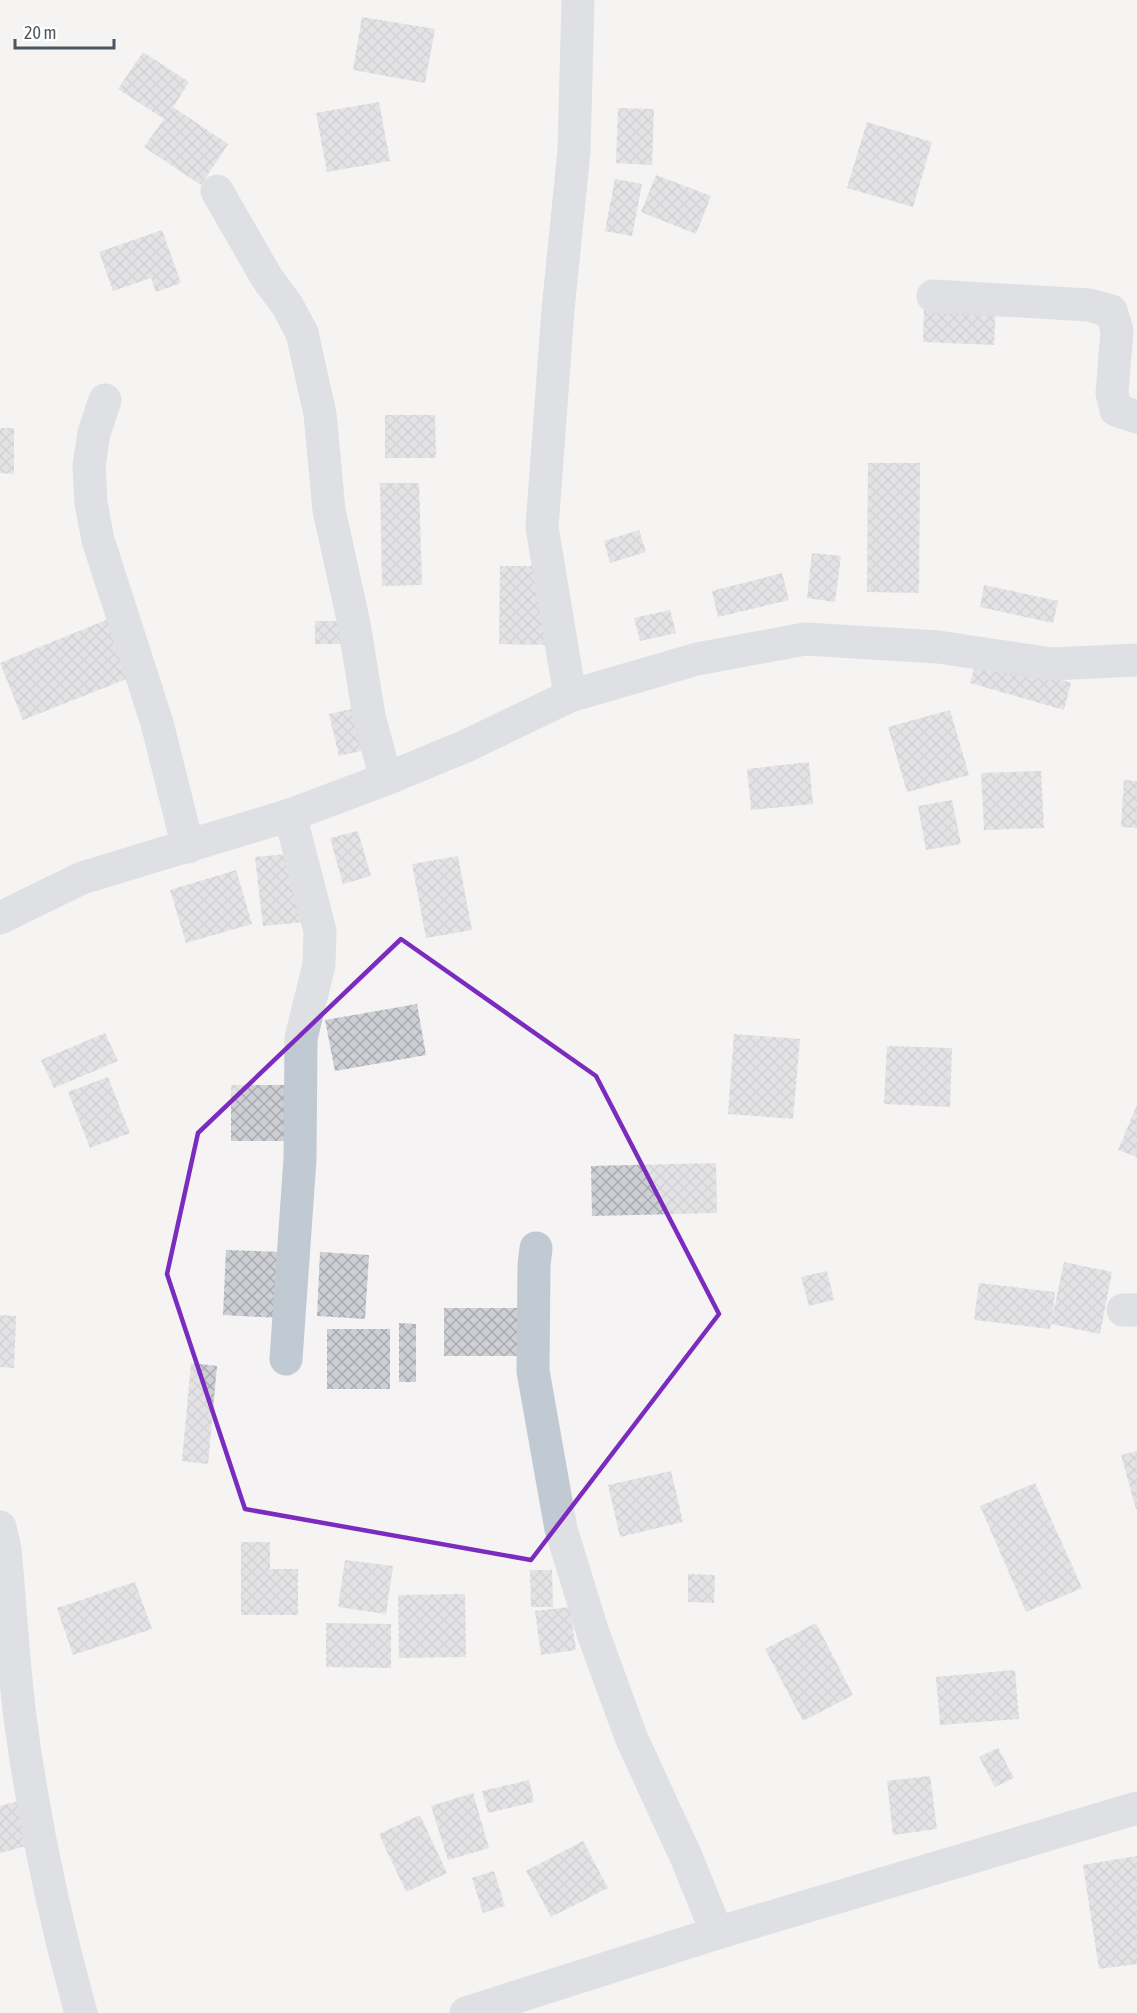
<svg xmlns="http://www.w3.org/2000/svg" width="1137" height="2013" font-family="'Asap Condensed',sans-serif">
  <defs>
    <pattern id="building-cross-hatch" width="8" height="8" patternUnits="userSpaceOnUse" patternTransform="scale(1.5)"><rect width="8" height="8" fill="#cdcfd5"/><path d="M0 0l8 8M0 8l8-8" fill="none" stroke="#a8abb0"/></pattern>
  </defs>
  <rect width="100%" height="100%" fill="#f5f3f3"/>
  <g fill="url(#building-cross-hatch)">
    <path d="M 362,17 L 435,29 L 425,83 L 353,70 Z"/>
    <path d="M 143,52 L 189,82 L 173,107 L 228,144 L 201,185 L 144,147 L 164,119 L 118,89 Z"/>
    <path d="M 379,102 L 390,161 L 327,172 L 316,113 Z"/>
    <path d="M 618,108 L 654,109 L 652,165 L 616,163 Z"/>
    <path d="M 867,122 L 932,142 L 913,207 L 847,188 Z"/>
    <path d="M 656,175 L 711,196 L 696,234 L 641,212 Z"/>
    <path d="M 615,179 L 642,184 L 632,236 L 605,231 Z"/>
    <path d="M 162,230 L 181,283 L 156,292 L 151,278 L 113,291 L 99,252 Z"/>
    <path d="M 924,299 L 996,302 L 994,345 L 923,342 Z"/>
    <path d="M 385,415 L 435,415 L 436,458 L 385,458 Z"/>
    <path d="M 0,428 L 14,428 L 14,474 L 0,473 Z"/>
    <path d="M 868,463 L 920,463 L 919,593 L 867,592 Z"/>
    <path d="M 380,483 L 419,483 L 422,585 L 382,586 Z"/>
    <path d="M 639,530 L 646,552 L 610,563 L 604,541 Z"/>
    <path d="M 812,553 L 841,556 L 835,602 L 807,598 Z"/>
    <path d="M 500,566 L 555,566 L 554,645 L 499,644 Z"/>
    <path d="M 782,573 L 789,600 L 718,617 L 712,591 Z"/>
    <path d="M 984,585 L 1058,601 L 1053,623 L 980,607 Z"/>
    <path d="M 670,610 L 676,633 L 640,641 L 634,618 Z"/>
    <path d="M 116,616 L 139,674 L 23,720 L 0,663 Z"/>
    <path d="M 315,621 L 369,621 L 368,644 L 315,644 Z"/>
    <path d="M 978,655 L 1071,683 L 1064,710 L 970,683 Z"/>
    <path d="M 374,704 L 383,746 L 339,756 L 329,714 Z"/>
    <path d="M 950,710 L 969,775 L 907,792 L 888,727 Z"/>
    <path d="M 809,762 L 813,804 L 751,810 L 747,769 Z"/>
    <path d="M 1041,771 L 1044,828 L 984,830 L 981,773 Z"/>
    <path d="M 1124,780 L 1137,781 L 1137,828 L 1121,827 Z"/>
    <path d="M 952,800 L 961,844 L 926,850 L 918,806 Z"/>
    <path d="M 358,831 L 371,876 L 343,884 L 330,838 Z"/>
    <path d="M 298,853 L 305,922 L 263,926 L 255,857 Z"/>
    <path d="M 458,856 L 472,930 L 426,938 L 412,864 Z"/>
    <path d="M 236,870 L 252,924 L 186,943 L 170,890 Z"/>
    <path d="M 417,1004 L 426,1055 L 335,1071 L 325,1020 Z"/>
    <path d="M 105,1033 L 118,1061 L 54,1088 L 41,1060 Z"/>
    <path d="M 734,1034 L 800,1039 L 793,1119 L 728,1114 Z"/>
    <path d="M 887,1046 L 952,1048 L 950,1107 L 884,1104 Z"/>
    <path d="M 108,1077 L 130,1133 L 90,1148 L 68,1092 Z"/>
    <path d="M 231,1085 L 292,1085 L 293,1141 L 231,1141 Z"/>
    <path d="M 1137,1105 L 1137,1157 L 1118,1150 Z"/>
    <path d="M 716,1163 L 717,1213 L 592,1216 L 591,1166 Z"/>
    <path d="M 226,1250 L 283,1252 L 280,1318 L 223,1315 Z"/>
    <path d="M 320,1252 L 369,1255 L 365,1319 L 317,1316 Z"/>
    <path d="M 1064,1262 L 1112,1272 L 1100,1334 L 1051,1324 L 1050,1329 L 974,1320 L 979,1283 L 1055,1292 L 1052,1319 Z"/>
    <path d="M 827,1271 L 834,1300 L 809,1306 L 801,1277 Z"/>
    <path d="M 444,1308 L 527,1308 L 526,1356 L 444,1356 Z"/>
    <path d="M 0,1315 L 16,1316 L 14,1368 L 0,1367 Z"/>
    <path d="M 399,1323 L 416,1324 L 416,1382 L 399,1382 Z"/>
    <rect x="327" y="1329" width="63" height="60"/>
    <path d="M 191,1363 L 217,1366 L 208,1464 L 182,1461 Z"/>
    <path d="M 1137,1451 L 1137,1509 L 1136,1509 L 1121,1455 Z"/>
    <path d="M 671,1471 L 683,1522 L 620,1537 L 608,1485 Z"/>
    <path d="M 1035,1483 L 1082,1588 L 1026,1612 L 980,1506 Z"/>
    <path d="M 241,1542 L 270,1542 L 270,1569 L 298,1569 L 298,1615 L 241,1615 Z"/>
    <path d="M 345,1560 L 393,1566 L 386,1614 L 338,1607 Z"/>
    <path d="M 530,1570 L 552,1570 L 553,1607 L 531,1607 Z"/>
    <path d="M 688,1574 L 715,1575 L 714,1603 L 688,1602 Z"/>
    <path d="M 135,1582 L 152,1629 L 73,1655 L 57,1608 Z"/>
    <path d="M 465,1594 L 466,1657 L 399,1658 L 398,1595 Z"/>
    <path d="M 570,1607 L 576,1650 L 541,1655 L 535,1611 Z"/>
    <path d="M 326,1623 L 391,1624 L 391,1668 L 326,1667 Z"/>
    <path d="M 816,1623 L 853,1695 L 803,1721 L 765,1649 Z"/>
    <path d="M 1015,1670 L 1019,1719 L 940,1725 L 936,1677 Z"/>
    <path d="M 998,1748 L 1014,1778 L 995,1787 L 979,1757 Z"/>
    <path d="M 930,1776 L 937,1829 L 893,1835 L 887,1781 Z"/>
    <path d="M 529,1780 L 534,1802 L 488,1813 L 482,1791 Z"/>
    <path d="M 473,1793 L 489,1848 L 448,1860 L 431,1806 Z"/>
    <path d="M 34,1797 L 46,1841 L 0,1853 L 0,1806 Z"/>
    <path d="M 420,1815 L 447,1873 L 406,1892 L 379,1834 Z"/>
    <path d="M 583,1841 L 608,1888 L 551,1917 L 526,1871 Z"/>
    <path d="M 1137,1856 L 1137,1964 L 1099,1969 L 1083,1865 Z"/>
    <path d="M 494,1871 L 505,1906 L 483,1913 L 472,1878 Z"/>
  </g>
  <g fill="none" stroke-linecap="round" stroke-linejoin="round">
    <g stroke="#c1cad2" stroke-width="33">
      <path d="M 217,191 L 267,278 L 287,305 L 302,333 L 320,414 L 329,510 L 354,624 L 369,716 L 386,779"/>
      <path d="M 933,296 L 1089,305 L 1111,311 L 1117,330 L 1112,393 L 1116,410 L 1137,417"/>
      <path d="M 105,400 L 94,433 L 89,466 L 91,503 L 98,540 L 157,723 L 188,847"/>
      <path d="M 570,696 L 542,527 L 558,310 L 574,151 L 578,0"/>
      <path d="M 0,918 L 82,878 L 290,815 L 386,779 L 466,746 L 570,696 L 697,659 L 805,639 L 938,647 L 1052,664 L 1137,660"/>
      <path d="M 536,1248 L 534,1265 L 533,1371 L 561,1529 L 593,1633 L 631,1737 L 687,1859 L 717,1933"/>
      <path d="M 1123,1310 L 1137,1310"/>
      <path d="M 286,1359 L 300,1159 L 301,1038 L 319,965 L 320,931 L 290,815"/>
      <path d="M 0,1527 L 5,1549 C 10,1602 13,1656 19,1709 C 32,1812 53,1913 81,2013"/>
      <path d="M 466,2013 L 717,1933 L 1137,1808"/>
    </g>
  </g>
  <path d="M0 0H1137V2013H0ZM 401,939 L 596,1076 L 719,1314 L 531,1560 L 245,1509 L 167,1274 L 198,1133 Z" fill="#f5f3f3" fill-opacity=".55" fill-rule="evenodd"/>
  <path fill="none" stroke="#7b2cbf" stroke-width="4.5" stroke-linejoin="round" d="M 401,939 L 596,1076 L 719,1314 L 531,1560 L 245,1509 L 167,1274 L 198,1133 Z"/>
  <path d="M15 39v9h99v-9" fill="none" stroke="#4a5661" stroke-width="3"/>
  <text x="24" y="39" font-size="18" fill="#4a5661" stroke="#ffffff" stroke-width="4.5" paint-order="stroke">20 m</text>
</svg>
